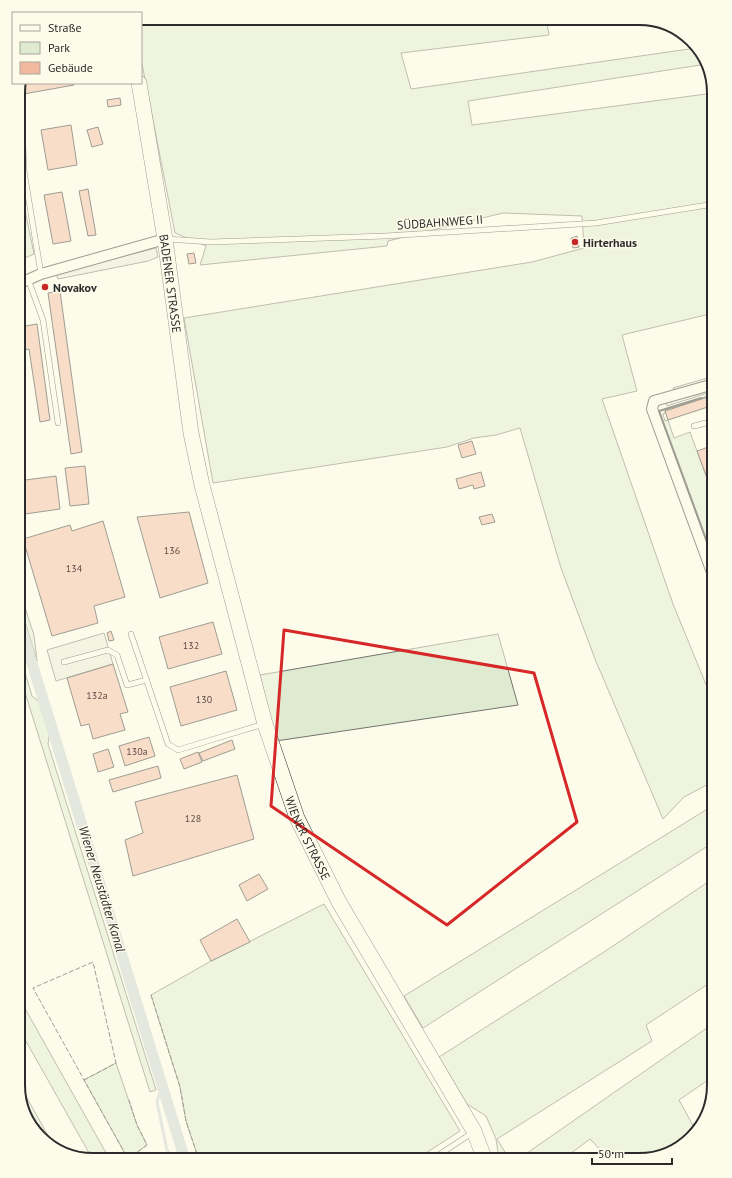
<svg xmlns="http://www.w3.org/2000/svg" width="732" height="1178" font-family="'PT Sans',sans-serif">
  <rect width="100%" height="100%" fill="#fdfbea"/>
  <g fill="#deebd1" stroke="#74746e">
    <path d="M 141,18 L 546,18 L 549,35 L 401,53 L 411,89 L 696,48 L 706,60 L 707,64 L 468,101 L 472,125 L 714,93 L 714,313 L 622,335 L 637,391 L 602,399 L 673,604 L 714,704 L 714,781 L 684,797 L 663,819 L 595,659 L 561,568 L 520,428 L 496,435 L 474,438 L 447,447 L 213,483 L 184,318 L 532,262 L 584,248 L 582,216 L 503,213 L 388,241 L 387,246 L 200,265 L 206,246 L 175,233 L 141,59 Z"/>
    <path d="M 19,181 L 34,254 L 18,261 L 18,182 Z"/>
    <path d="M 714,394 L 665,411 L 665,413 L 663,414 L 665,421 L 668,420 L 674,438 L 690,432 L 707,478 L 712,477 L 714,487 L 711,489 L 714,496 L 714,561 L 659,411 Z"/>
    <path d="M 18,586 L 34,635 L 37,661 L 18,599 Z"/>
    <path d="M 498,634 L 518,705 L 276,741 L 260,675 Z"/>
    <path d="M 18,649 L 32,696 L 42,704 L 50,730 L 48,744 L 156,1090 L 150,1092 L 18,670 Z"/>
    <path d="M 714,805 L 714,842 L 423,1028 L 404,996 Z"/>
    <path d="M 714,878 L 714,980 L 646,1025 L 652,1041 L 497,1139 L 510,1160 L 499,1160 L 496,1139 L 486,1116 L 467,1104 L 439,1057 L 604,952 Z"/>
    <path d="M 324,904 L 460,1131 L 415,1160 L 199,1160 L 186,1121 L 180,1087 L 151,995 L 211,961 Z"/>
    <path d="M 18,996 L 110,1160 L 93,1160 L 18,1027 Z"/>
    <path d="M 714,1023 L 714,1076 L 679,1100 L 696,1131 L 672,1152 L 639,1160 L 610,1160 L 590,1139 L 562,1160 L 517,1160 Z"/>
    <path d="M 116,1063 L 137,1125 L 147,1145 L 128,1159 L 84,1080 Z"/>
    <path d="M 18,1082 L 55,1148 L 55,1149 L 52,1147 L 26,1118 Z"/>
  </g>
  <g fill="#eceadb" stroke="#74746e">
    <path d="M 156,248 L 158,257 L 148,261 L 58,279 L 56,273 Z"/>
    <path d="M 714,376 L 714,380 L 674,391 L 673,388 Z"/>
    <path d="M 714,387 L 714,391 L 667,406 L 666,402 Z"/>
    <path d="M 104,633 L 113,664 L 56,681 L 47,650 Z"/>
  </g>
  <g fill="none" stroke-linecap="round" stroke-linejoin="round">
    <path stroke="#c7d0d0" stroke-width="3" d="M 162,1085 L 157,1102 L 167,1150 L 175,1160"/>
    <path stroke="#c7d0d0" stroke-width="11" d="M 18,618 L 185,1160"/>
  </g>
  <g fill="#f2b8a0" stroke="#2b2b2b">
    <path d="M 21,83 L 73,83 L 74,85 L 18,95 Z"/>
    <path d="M 120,98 L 121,105 L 108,107 L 107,100 Z"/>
    <path d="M 71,125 L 77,165 L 48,170 L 41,130 Z"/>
    <path d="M 98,127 L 103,144 L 92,147 L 87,130 Z"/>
    <path d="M 88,189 L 96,235 L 88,236 L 79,191 Z"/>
    <path d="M 62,192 L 71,241 L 53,244 L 44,195 Z"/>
    <path d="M 577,236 L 579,247 L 573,248 L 571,238 Z"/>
    <path d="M 194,253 L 196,263 L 189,264 L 187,254 Z"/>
    <path d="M 60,291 L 82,452 L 71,454 L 48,293 Z"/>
    <path d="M 37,324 L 50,420 L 40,422 L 29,349 L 24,350 L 20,327 Z"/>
    <path d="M 714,395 L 714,405 L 668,420 L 665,411 Z"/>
    <path d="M 472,441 L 476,454 L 462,458 L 458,445 Z"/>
    <path d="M 714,445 L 714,483 L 712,477 L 707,478 L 697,451 Z"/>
    <path d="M 85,466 L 89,504 L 70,506 L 65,468 Z"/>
    <path d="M 481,472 L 485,486 L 474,489 L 473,485 L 459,489 L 456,479 Z"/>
    <path d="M 56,476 L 60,509 L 18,515 L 18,481 Z"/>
    <path d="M 189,512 L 208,583 L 160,598 L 137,517 Z"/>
    <path d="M 492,514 L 495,522 L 482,525 L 479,517 Z"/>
    <path d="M 103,521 L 125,597 L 94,606 L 98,623 L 52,636 L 23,539 L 70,525 L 72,531 Z"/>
    <path d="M 213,622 L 222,654 L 168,669 L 159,637 Z"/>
    <path d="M 111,631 L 114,640 L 109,641 L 107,633 Z"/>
    <path d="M 113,664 L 128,712 L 120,714 L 125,730 L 93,739 L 89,724 L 81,726 L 67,678 Z"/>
    <path d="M 226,671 L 237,710 L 181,726 L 170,687 Z"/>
    <path d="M 149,737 L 155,756 L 125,766 L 119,746 Z"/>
    <path d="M 232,740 L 235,749 L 203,761 L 199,753 Z"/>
    <path d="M 108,749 L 114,767 L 98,772 L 93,754 Z"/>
    <path d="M 198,752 L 202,762 L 184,769 L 180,759 Z"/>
    <path d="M 158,766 L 161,778 L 113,792 L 109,780 Z"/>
    <path d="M 237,775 L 254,839 L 133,876 L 125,840 L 143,833 L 135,802 Z"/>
    <path d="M 259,874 L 268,889 L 247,901 L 239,885 Z"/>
    <path d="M 237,919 L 250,942 L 211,961 L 200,940 Z"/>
    <path d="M 587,1154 L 591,1160 L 578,1160 Z"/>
  </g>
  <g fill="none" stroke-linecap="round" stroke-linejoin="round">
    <defs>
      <g id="service">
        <path d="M 23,145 L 24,171 L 41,274"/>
        <path d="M 167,239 L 211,242 L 385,236 L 596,223 L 714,204"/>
        <path d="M 28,279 L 43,320 L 58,423"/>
        <path d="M 694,426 L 714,421"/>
        <path d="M 131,634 L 168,744 L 178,750 L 264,724"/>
        <path d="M 64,662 L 108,650 L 117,655 L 127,685 L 147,680"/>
        <path d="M 431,1160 L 472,1133"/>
      </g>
      <g id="minor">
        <path d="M 18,284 L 41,274 L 165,239"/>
        <path d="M 714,578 L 652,409 L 654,401 L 714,384"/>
      </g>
      <g id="primary">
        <path id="s1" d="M 139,83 L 165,239 L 191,433 L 202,485 L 265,724 L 297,818 L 339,902 L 474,1131 L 485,1160"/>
      </g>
    </defs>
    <use href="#service" stroke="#2b2b2b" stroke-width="6"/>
    <use href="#minor" stroke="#2b2b2b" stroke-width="12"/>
    <use href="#primary" stroke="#2b2b2b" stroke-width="16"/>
    <use href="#service" stroke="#fdfbea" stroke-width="5"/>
    <use href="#minor" stroke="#fdfbea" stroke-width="10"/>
    <use href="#primary" stroke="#fdfbea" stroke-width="15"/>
    <g stroke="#2b2b2b" stroke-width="1" stroke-dasharray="5 2" stroke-linecap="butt">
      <path d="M 151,995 L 180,1087 L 186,1121 L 199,1160"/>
      <path d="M 84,1080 L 116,1063 L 93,962 L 33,988 L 128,1159 L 147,1145 L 137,1125 L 129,1100"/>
    </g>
    <path stroke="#2b2b2b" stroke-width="2" d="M 701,398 L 659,411 L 714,561"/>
  </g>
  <path d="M0 0H732V1178H0ZM 284,630 L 534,673 L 577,822 L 447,925 L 271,806 Z" fill="#fdfbea" fill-opacity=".55" fill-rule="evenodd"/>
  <path fill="none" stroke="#d62828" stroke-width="3" stroke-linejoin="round" d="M 284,630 L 534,673 L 577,822 L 447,925 L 271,806 Z"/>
  <g fill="#c62828" stroke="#fdfbea" stroke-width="1.5">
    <circle cx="575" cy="242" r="4"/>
    <circle cx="45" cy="287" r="4"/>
  </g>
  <g text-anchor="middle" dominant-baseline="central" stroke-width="3" stroke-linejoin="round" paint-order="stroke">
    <g font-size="10" fill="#5d4e48">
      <text x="172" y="550">136</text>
      <text x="74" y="568">134</text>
      <text x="191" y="645">132</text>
      <text x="97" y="695">132a</text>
      <text x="204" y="699">130</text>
      <text x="137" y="751">130a</text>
      <text x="193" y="818">128</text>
    </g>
    <g font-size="12" fill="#2b2b2b" stroke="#fdfbea">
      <text transform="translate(440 222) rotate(-4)">SÜDBAHNWEG II</text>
      <text stroke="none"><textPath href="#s1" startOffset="203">BADENER STRASSE</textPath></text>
      <text stroke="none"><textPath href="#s1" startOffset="776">WIENER STRASSE</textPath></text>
    </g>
    <g font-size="12" font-weight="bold" fill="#2b2b2b" stroke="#fdfbea" text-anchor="start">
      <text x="583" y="242">Hirterhaus</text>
      <text x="53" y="287">Novakov</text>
    </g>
    <g font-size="13" font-style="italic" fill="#2b2b2b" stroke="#fdfbea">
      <text transform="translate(102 889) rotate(73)">Wiener Neustädter Kanal</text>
    </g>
  </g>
  <path d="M0 0H732V1178H0ZM93 25H639A68 68 0 0 1 707 93V1085A68 68 0 0 1 639 1153H93A68 68 0 0 1 25 1085V93A68 68 0 0 1 93 25Z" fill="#fdfbea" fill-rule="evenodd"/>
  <path fill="none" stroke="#2b2b2b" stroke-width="2" d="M93 25H639A68 68 0 0 1 707 93V1085A68 68 0 0 1 639 1153H93A68 68 0 0 1 25 1085V93A68 68 0 0 1 93 25Z"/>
  <rect x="12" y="12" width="130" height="72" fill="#fdfbea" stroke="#a9a89e"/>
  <rect x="20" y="25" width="20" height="6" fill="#fdfbea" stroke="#a9a89e"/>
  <text x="48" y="32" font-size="12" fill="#2b2b2b">Straße</text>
  <rect x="20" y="42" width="20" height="12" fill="#deebd1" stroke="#a9a89e"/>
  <text x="48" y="52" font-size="12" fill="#2b2b2b">Park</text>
  <rect x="20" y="62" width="20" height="12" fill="#f2b8a0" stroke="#a9a89e"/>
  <text x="48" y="72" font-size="12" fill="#2b2b2b">Gebäude</text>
  <path d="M592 1158v6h80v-6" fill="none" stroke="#2b2b2b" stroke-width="2"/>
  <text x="598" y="1158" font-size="12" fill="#2b2b2b" stroke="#fdfbea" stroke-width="3" paint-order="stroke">50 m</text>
</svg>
